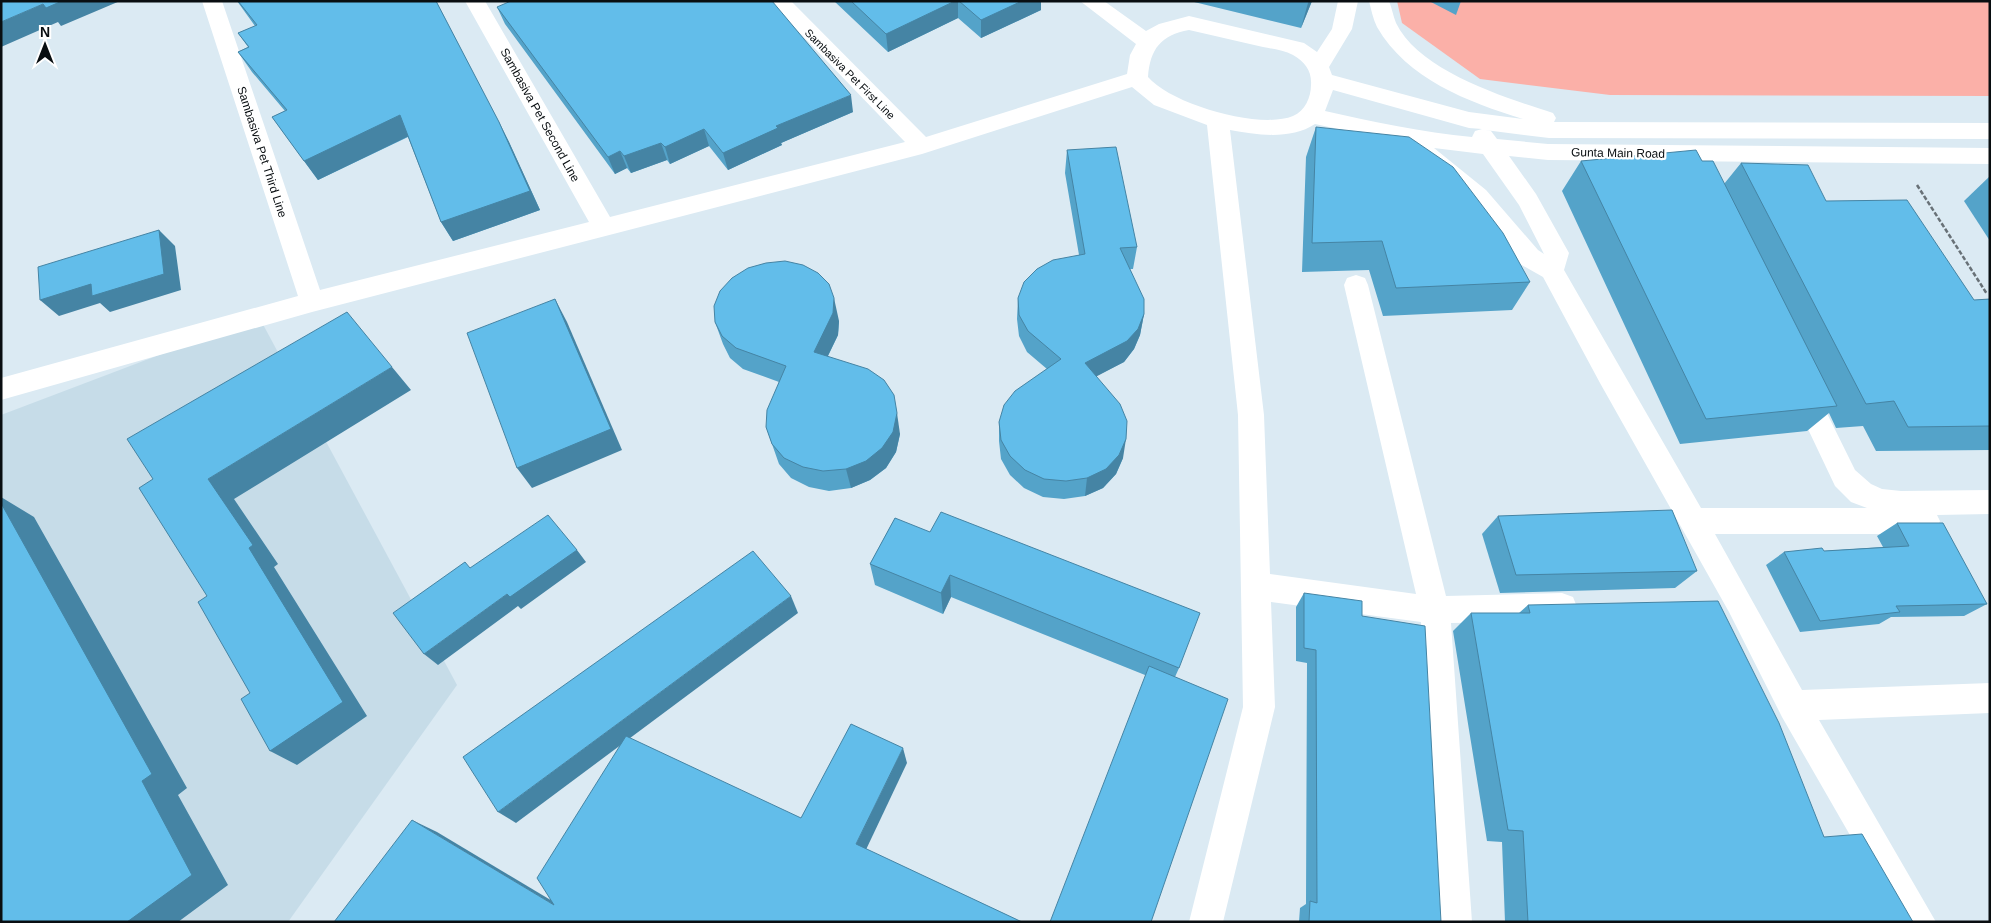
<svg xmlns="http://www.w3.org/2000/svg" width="1991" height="923" font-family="Helvetica,sans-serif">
  <rect width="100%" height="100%" fill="#dbeaf3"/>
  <path fill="#c6dce8" d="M 259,317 L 457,685 L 288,922 L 1,922 L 1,415 Z"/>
  <path fill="#fbb0a8" d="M 1397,1 L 1990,1 L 1990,96 L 1610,95 L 1480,79 L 1402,23 Z"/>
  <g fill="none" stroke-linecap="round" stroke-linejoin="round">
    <path stroke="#687177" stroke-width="2.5" stroke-dasharray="4.5 2" stroke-linecap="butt" d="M 1917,185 L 1987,294"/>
    <path fill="#fff" fill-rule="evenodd" d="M 202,1 L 222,1 L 320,290 L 589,222 L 465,1 L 485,1 L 610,217 L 905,142 L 769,1 L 791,1 L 926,137 L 1127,74 L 1130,55 L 1136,44 L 1080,1 L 1104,1 L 1146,31 L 1159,24 L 1189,16 L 1304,43 L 1317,52 L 1332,29 L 1338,1 L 1358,1 L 1352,29 L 1329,67 L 1332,75 L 1469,112 L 1523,119 C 1468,102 1407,79 1377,27 C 1373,19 1371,9 1369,1 L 1389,1 C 1392,8 1393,16 1396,23 C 1419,71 1506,98 1553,113 L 1556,118 L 1554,122 L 1990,123 L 1990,139 L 1549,138 L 1485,130 L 1491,131 L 1497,139 L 1548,144 L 1990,148 L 1990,164 L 1548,160 L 1509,156 L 1536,194 L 1569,253 L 1564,270 L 1701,508 L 1867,508 L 1851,502 L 1835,486 L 1789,389 L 1793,381 L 1802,378 L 1811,381 L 1855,470 L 1871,484 L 1882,489 L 1901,491 L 1990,490 L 1990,514 L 1937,515 L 1940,521 L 1936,530 L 1926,534 L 1715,534 L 1802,690 L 1990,683 L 1990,713 L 1819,720 L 1936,922 L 1900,922 L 1782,717 L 1729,612 L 1600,383 L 1543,277 L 1520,264 L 1470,202 L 1394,141 L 1315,124 C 1291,140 1257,135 1230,130 L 1264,415 L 1270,574 L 1416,594 L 1344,285 L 1347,278 L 1356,275 L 1365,278 L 1368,285 L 1446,596 L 1562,593 L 1573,597 L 1577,607 L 1573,617 L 1562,621 L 1451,623 L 1472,922 L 1438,922 L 1421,622 L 1271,602 L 1275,707 L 1223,922 L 1189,922 L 1243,707 L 1238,415 L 1207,125 L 1154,105 L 1132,87 L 922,154 L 312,312 L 1,400 L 1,378 L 298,296 ZM 1189,30 C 1214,36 1238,41 1263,47 C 1272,49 1284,50 1293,55 C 1305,62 1312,71 1311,85 C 1311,97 1305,111 1293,116 C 1259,130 1171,104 1148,77 C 1150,49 1161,35 1189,30 ZM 1333,90 L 1469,128 L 1482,129 L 1475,131 L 1472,137 C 1422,132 1373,122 1325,111 ZM 1434,148 L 1483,154 L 1519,205 L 1544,254 L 1538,250 L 1486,190 Z"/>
  </g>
  <g fill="#54a3c9">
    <path d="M 237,1 L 436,1 L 509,142 L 540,210 L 453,241 L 441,222 L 408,137 L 318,180 L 272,117 L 285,111 L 252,72 L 238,52 L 248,47 L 238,33 L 255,26 Z"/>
    <path d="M 834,1 L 1041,1 L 1041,10 L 981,38 L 958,18 L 888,52 Z"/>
    <path d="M 1190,1 L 1312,1 L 1301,28 Z"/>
    <path d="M 1429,1 L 1461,1 L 1456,15 Z"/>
    <path d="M 497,7 L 853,112 L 781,143 L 782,145 L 728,170 L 709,146 L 670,164 L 667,160 L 631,173 L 627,168 L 615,174 L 505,24 Z"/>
    <path d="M 1316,127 L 1530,282 L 1512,310 L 1383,316 L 1369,270 L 1302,272 L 1306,157 Z"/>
    <path d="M 1067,150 L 1137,247 L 1133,269 L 1130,269 L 1144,314 L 1140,335 L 1134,349 L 1124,362 L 1096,376 L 1123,458 L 1116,474 L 1103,488 L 1085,496 L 1064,499 L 1043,497 L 1024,488 L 1010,475 L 1001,459 L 999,441 L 999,422 L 1047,369 L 1027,352 L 1019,336 L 1017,319 L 1018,298 L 1079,255 L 1065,173 Z"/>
    <path d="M 1581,161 L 1702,161 L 1724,184 L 1741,163 L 1826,201 L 1974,300 L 1990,299 L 1990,450 L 1876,451 L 1863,426 L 1836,428 L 1829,413 L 1807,431 L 1680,444 L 1562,191 Z"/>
    <path d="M 1990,176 L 1990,241 L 1964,201 Z"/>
    <path d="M 839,321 L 838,335 L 828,356 L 900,434 L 896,452 L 886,468 L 870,480 L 851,488 L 829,491 L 809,487 L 791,478 L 779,464 L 766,427 L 779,382 L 743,369 L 730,358 L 723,344 L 715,322 Z"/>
    <path d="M 1498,516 L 1697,571 L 1675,588 L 1500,593 L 1482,534 Z"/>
    <path d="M 895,518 L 1179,668 L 1175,677 L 1145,675 L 951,597 L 943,614 L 875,585 L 870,564 Z"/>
    <path d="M 1897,523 L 1987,604 L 1964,616 L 1891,617 L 1879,624 L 1800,632 L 1766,565 L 1784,552 L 1824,551 L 1883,547 L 1877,536 Z"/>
    <path d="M 1304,593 L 1362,616 L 1441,922 L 1299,922 L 1300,908 L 1306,904 L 1307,663 L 1296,661 L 1296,607 Z"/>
    <path d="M 1528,605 L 1824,837 L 1913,922 L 1505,922 L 1502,842 L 1487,841 L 1453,631 L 1471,613 L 1519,613 Z"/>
  </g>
  <g fill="#4584a4">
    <path d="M 62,1 L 120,1 L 61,26 L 58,22 L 1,47 L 1,22 L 43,4 Z"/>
    <path d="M 955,1 L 958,1 L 958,18 L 888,52 L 886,34 Z"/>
    <path d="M 1022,1 L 1041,1 L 1041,10 L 981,38 L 981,20 Z"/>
    <path d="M 1309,1 L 1312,1 L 1301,28 L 1308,3 Z"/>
    <path d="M 851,95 L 853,112 L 781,143 L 782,145 L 728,170 L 723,153 L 776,126 Z"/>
    <path d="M 400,115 L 411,135 L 318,180 L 304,161 Z"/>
    <path d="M 499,122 L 509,142 L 540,210 L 453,241 L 441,222 Z"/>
    <path d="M 704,129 L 709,146 L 670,164 L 665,147 Z"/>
    <path d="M 661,143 L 667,160 L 631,173 L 624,156 Z"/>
    <path d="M 620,151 L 627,168 L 615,174 L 608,157 Z"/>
    <path d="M 159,230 L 175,246 L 181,290 L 110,312 L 100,303 L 59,316 L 40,300 Z"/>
    <path d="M 834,298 L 839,321 L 838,335 L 819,374 L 814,352 Z"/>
    <path d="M 555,299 L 567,322 L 622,450 L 532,488 L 517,468 Z"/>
    <path d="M 1144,314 L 1140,335 L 1134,349 L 1124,362 L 1082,384 L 1085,363 Z"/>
    <path d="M 392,367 L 411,390 L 234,499 L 278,564 L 274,567 L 367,716 L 297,765 L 270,751 L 249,548 L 208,479 Z"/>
    <path d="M 897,413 L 900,434 L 896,452 L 886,468 L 870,480 L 851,488 L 846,469 Z"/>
    <path d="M 1126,439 L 1123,458 L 1116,474 L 1103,488 L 1085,496 L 1087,478 Z"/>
    <path d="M 1,497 L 34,517 L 187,788 L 178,795 L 228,885 L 178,922 L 127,922 L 1,503 Z"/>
    <path d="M 577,550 L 586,562 L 521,609 L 518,606 L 438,665 L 424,654 L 507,594 Z"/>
    <path d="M 950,575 L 951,597 L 943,614 L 941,593 Z"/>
    <path d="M 791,596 L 798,613 L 516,823 L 498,812 Z"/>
    <path d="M 903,748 L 907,763 L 863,856 L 856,844 Z"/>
    <path d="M 412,820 L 437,832 L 574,914 L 554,905 Z"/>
  </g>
  <g fill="#62bdea" stroke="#4584a4">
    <path d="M 1,1 L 62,1 L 46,8 L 43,4 L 1,22 Z"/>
    <path d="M 238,1 L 436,1 L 499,122 L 530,191 L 441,222 L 400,115 L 304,161 L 272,117 L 287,110 L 238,52 L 249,47 L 238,33 L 257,25 Z"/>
    <path d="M 511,1 L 772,1 L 851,95 L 776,126 L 778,128 L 723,153 L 704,129 L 665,147 L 661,143 L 624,156 L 620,151 L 608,157 L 497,7 Z"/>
    <path d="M 851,1 L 955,1 L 886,34 Z"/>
    <path d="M 959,1 L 1022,1 L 981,20 Z"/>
    <path d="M 1316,127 L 1409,137 L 1453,167 L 1503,233 L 1530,282 L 1396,288 L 1382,241 L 1312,243 Z"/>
    <path d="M 1116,147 L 1137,247 L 1120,248 L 1144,299 L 1144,314 L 1138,329 L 1127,341 L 1085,363 L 1120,404 L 1127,421 L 1126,439 L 1119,455 L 1106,469 L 1087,478 L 1066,481 L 1044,479 L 1025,470 L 1010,456 L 1001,440 L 999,422 L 1004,405 L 1015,391 L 1061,359 L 1028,331 L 1019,315 L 1018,298 L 1024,282 L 1037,269 L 1053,260 L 1085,254 L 1067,150 Z"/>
    <path d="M 1696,150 L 1702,161 L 1713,161 L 1837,406 L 1706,419 L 1581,161 Z"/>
    <path d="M 1741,163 L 1808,165 L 1826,201 L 1907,200 L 1974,300 L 1990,299 L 1990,426 L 1908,427 L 1894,401 L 1866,404 Z"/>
    <path d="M 159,230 L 164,274 L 92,296 L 91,284 L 40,300 L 38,267 Z"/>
    <path d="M 785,261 L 803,265 L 818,273 L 829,284 L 834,298 L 833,313 L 814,352 L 868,369 L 884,380 L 894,395 L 897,413 L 893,432 L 882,448 L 866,461 L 846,469 L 823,471 L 803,467 L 784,458 L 772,444 L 766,427 L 767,410 L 786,366 L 736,348 L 722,336 L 715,322 L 714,306 L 720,291 L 732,278 L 748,268 L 766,263 Z"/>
    <path d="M 555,299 L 611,429 L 517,468 L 467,333 Z"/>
    <path d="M 347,312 L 392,367 L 208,479 L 253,545 L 249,548 L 343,702 L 270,751 L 241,699 L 250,693 L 198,602 L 207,596 L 139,488 L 153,479 L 127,439 Z"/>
    <path d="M 1,503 L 152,774 L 142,781 L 192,875 L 127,922 L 1,922 Z"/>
    <path d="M 1672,510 L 1697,571 L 1516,575 L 1498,516 Z"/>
    <path d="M 941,512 L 1200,613 L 1179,668 L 950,575 L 941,593 L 870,564 L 895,518 L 930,532 Z"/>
    <path d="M 548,515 L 577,550 L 510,597 L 507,594 L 424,654 L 393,613 L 465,562 L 470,568 Z"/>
    <path d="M 1897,523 L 1943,523 L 1987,604 L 1896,606 L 1900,612 L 1820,621 L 1784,552 L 1822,548 L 1824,551 L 1909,546 Z"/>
    <path d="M 753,551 L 791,596 L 498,812 L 463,757 Z"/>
    <path d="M 1304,593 L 1362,601 L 1362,616 L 1425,626 L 1441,922 L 1309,922 L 1310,901 L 1317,903 L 1316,650 L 1304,648 Z"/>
    <path d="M 1718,601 L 1779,723 L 1824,837 L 1862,834 L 1913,922 L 1528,922 L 1523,831 L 1508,830 L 1471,613 L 1530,613 L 1528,605 Z"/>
    <path d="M 1149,666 L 1228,699 L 1151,922 L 1050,922 Z"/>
    <path d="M 851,724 L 903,748 L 856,844 L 1022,922 L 334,922 L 412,820 L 554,905 L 537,878 L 626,736 L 801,818 Z"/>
  </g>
  <g text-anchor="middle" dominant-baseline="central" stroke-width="4.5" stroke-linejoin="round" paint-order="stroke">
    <g font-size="11" fill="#090e11" stroke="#fff">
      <text transform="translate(850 74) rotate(45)">Sambasiva Pet First Line</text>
    </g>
    <g font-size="12" fill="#090e11" stroke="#fff">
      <text transform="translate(540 115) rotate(61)">Sambasiva Pet Second Line</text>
      <text transform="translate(262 152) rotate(72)">Sambasiva Pet Third Line</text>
      <text transform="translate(1618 153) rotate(1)">Gunta Main Road</text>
    </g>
  </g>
  <rect width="1991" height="923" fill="none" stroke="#090e11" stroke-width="5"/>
  <g transform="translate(45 45)" stroke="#ffffff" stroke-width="4" paint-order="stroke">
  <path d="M0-4L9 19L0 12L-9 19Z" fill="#090e11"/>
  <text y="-8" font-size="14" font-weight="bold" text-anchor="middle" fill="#090e11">N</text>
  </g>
</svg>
